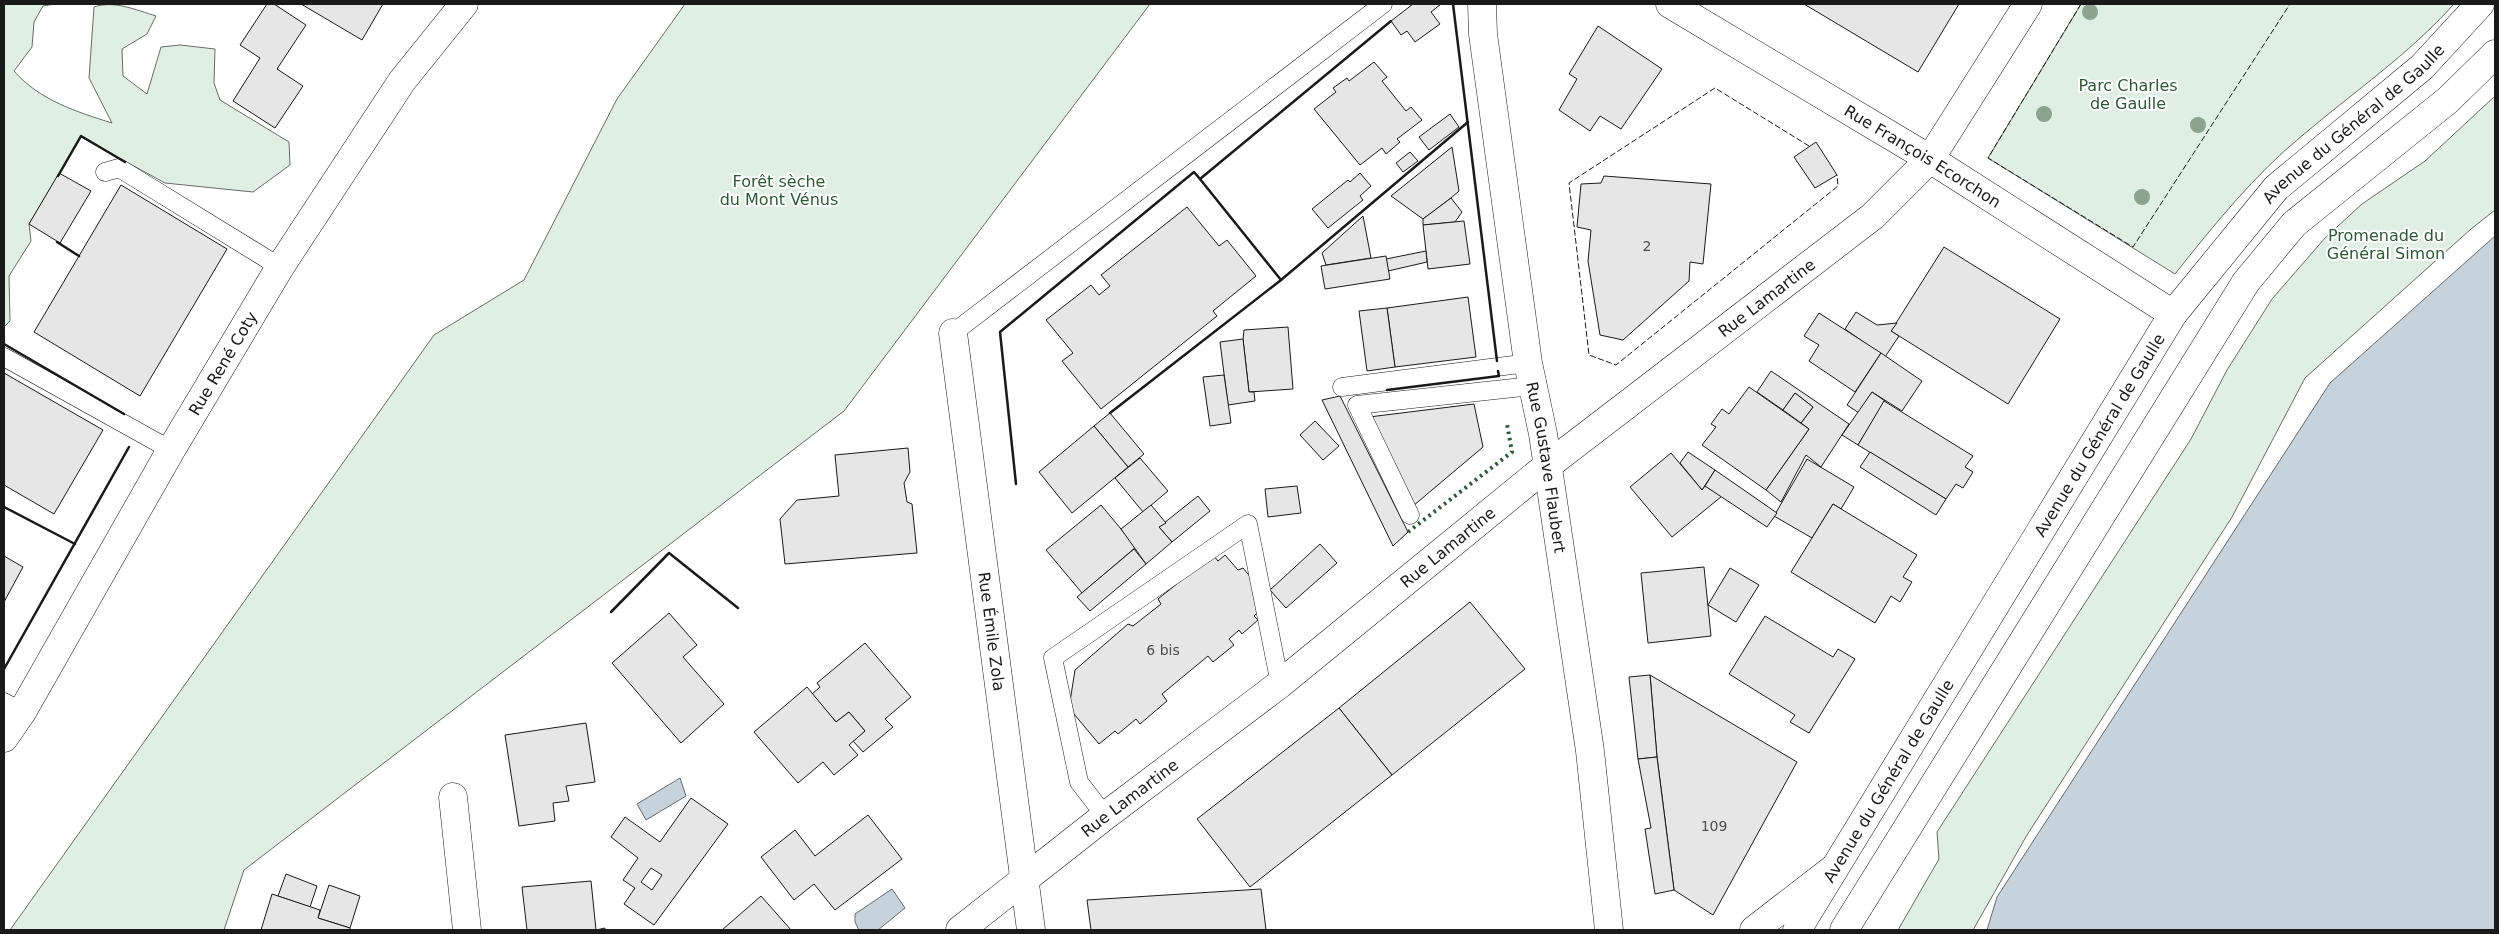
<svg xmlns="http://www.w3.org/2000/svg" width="2499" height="934" font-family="'DejaVu Sans',sans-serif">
  <rect width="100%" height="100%" fill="#fff"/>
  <g fill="#e0efe3" stroke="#6a6a6a">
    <path d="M 4,4 L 55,4 L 43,6 L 34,22 L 32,47 L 14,71 C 39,100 77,112 112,123 L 89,78 L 94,7 C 114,0 136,10 156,16 L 147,34 L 122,49 L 123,76 L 147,94 L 161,47 L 180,45 L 215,49 L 214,83 L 220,100 L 289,142 L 290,165 L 253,192 L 165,183 L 81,137 L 29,224 L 31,241 L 9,276 L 10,321 L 4,327 Z"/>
    <path d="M 685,4 L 1150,4 L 844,411 L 244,870 L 224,930 L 10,930 L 434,335 L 524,280 L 617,99 Z"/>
    <path d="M 2081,4 L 2454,4 C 2407,56 2356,90 2303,135 C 2255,174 2213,226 2175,274 L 1988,158 Z"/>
    <path d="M 2495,96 L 2495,210 L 2471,229 L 2305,378 L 2232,517 L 2027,835 L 1973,930 L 1898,930 L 1939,859 L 1937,832 L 2191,439 L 2227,370 L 2272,299 L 2325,238 L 2362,204 L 2425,161 Z"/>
  </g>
  <g fill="#c6d2dc" stroke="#6a6a6a">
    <path d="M 2495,236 L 2495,930 L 1987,930 L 1997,897 L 2330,383 Z"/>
    <path d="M 680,778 L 686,796 L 646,820 L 637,804 Z"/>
    <path d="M 892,889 L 905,908 L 878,930 L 859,930 L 855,922 L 855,914 Z"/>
  </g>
  <g fill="#e6e6e6" stroke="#1a1a1a" fill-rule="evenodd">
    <path d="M 267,4 L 274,4 L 306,25 L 277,69 L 303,86 L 275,128 L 233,101 L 260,58 L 240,45 Z"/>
    <path d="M 301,4 L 383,4 L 362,40 Z"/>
    <path d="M 1413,4 L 1441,4 L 1431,12 L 1440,24 L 1415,42 L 1407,31 L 1401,35 L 1391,21 Z"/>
    <path d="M 1804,4 L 1959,4 L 1918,72 Z"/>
    <path d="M 1598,26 L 1662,69 L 1621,129 L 1600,116 L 1590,131 L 1559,110 L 1577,79 L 1569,74 Z"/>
    <path d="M 1374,62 L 1387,77 L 1382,81 L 1406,111 L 1411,107 L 1422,120 L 1397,139 L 1400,142 L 1386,154 L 1382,148 L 1360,165 L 1314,109 L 1336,92 L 1333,88 L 1347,78 L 1349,81 Z"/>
    <path d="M 1450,114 L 1459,127 L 1429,150 L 1419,137 Z"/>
    <path d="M 1816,142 L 1837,175 L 1815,188 L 1794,157 Z"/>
    <path d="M 1452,147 L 1459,191 L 1451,198 L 1423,219 L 1391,196 Z"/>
    <path d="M 1410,152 L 1418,161 L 1403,172 L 1396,163 Z"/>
    <path d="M 59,173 L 91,191 L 60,243 L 29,224 Z"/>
    <path d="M 1360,173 L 1371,186 L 1360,196 L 1363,200 L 1328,228 L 1312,209 L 1348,180 L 1350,182 Z"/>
    <path d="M 1604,176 L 1711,184 L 1703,264 L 1690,262 L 1689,281 L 1623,340 L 1600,335 L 1588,261 L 1591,230 L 1577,227 L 1581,184 L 1601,183 Z"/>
    <path d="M 121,185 L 227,249 L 140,396 L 34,332 Z"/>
    <path d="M 1451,198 L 1462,212 L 1455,222 L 1423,225 L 1423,219 Z"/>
    <path d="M 1187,207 L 1219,246 L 1227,240 L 1256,276 L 1213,311 L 1217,316 L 1101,409 L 1062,361 L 1073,353 L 1046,320 L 1091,285 L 1099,295 L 1110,286 L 1101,275 Z"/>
    <path d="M 1363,216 L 1371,258 L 1326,265 L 1322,253 Z"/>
    <path d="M 1464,221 L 1470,264 L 1428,269 L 1423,225 Z"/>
    <path d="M 1944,247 L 2060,319 L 2008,404 L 1891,331 Z"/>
    <path d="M 1426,251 L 1427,262 L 1388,271 L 1386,259 Z"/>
    <path d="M 1386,256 L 1390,279 L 1325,289 L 1321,266 Z"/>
    <path d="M 1468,297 L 1476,357 L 1395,367 L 1387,308 Z"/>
    <path d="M 1387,308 L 1395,367 L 1367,371 L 1359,311 Z"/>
    <path d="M 1856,312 L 1877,325 L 1897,323 L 1891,331 L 1899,336 L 1885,357 L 1845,329 Z"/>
    <path d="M 1819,313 L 1881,353 L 1855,392 L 1809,361 L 1819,345 L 1804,336 Z"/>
    <path d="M 1288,327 L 1293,389 L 1249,392 L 1243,339 L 1244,330 Z"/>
    <path d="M 1243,339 L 1249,392 L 1254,392 L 1255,401 L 1228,405 L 1220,342 Z"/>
    <path d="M 1881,353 L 1922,381 L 1902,411 L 1872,392 L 1859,413 L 1847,405 Z"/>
    <path d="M 1771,371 L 1849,424 L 1821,467 L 1806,455 L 1781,502 L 1766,490 L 1809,429 L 1801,423 L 1813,407 L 1795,393 L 1783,410 L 1757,392 Z"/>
    <path d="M 4,373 L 103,430 L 54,514 L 4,485 Z"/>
    <path d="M 1224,375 L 1231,423 L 1210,426 L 1203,377 Z"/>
    <path d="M 1749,387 L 1809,429 L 1766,490 L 1702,445 L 1716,427 L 1711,424 L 1722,409 L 1729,414 Z"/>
    <path d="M 1872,392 L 1885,401 L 1858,445 L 1842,435 Z"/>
    <path d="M 1795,393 L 1813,407 L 1801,423 L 1783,410 Z"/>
    <path d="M 1340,396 L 1408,532 L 1393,546 L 1322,400 Z"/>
    <path d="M 1884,401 L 1973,456 L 1965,467 L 1973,472 L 1963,488 L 1956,484 L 1946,499 L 1858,445 Z"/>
    <path d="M 1474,404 L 1483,447 L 1413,506 L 1369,417 Z"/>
    <path d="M 1110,413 L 1144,454 L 1128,467 L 1094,426 Z"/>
    <path d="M 1315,421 L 1339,446 L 1323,460 L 1300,435 Z"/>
    <path d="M 1094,426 L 1128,467 L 1072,513 L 1039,472 Z"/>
    <path d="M 908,448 L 910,472 L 904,483 L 907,502 L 912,504 L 917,553 L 785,564 L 780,519 L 797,500 L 839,496 L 835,455 Z"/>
    <path d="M 1688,452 L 1715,470 L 1702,490 L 1680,463 Z"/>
    <path d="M 1870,452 L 1946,499 L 1936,515 L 1860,467 Z"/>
    <path d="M 1671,453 L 1702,490 L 1705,486 L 1722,496 L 1672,537 L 1630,487 Z"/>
    <path d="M 1140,458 L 1168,491 L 1143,512 L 1115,478 Z"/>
    <path d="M 1807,459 L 1854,487 L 1841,509 L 1833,504 L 1812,538 L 1774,516 Z"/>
    <path d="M 1715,470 L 1777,513 L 1767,527 L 1705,486 Z"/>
    <path d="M 1297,486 L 1301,513 L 1268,517 L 1265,489 Z"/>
    <path d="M 1198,496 L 1210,511 L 1172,542 L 1159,527 Z"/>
    <path d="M 1833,504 L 1917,555 L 1903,577 L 1912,582 L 1900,602 L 1891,596 L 1875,623 L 1791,572 Z"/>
    <path d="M 1101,505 L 1136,547 L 1082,593 L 1046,550 Z"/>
    <path d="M 1151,505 L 1166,523 L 1159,527 L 1172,542 L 1146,564 L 1121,529 Z"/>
    <path d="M 1320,544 L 1337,563 L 1286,608 L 1270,590 Z"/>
    <path d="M 1134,549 L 1146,564 L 1090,611 L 1077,597 Z"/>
    <path d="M 1213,555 L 1218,561 L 1225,555 L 1238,570 L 1243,568 L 1264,593 L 1266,605 L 1254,616 L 1258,620 L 1242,634 L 1239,630 L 1229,639 L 1234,645 L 1213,662 L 1208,656 L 1162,694 L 1167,701 L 1140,724 L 1136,719 L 1118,734 L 1115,731 L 1099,744 L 1069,708 L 1075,670 L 1128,624 L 1133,626 L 1161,604 L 1158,599 Z"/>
    <path d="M 4,556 L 23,567 L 4,602 Z"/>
    <path d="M 1704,567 L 1711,636 L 1648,643 L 1641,573 Z"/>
    <path d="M 1730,568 L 1759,585 L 1736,622 L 1708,605 Z"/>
    <path d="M 1470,602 L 1525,669 L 1392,775 L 1339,708 Z"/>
    <path d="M 669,613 L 697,645 L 683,657 L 724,704 L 681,743 L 612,663 Z"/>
    <path d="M 1765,616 L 1833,657 L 1838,649 L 1855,659 L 1809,733 L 1790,722 L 1795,715 L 1729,674 Z"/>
    <path d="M 865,643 L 911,697 L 885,719 L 893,727 L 863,752 L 853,741 L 865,731 L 849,712 L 836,722 L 812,694 L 820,687 L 817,683 Z"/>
    <path d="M 1650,675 L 1797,762 L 1713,915 L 1674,890 L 1657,757 Z"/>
    <path d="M 1650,675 L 1657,757 L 1638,759 L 1629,677 Z"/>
    <path d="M 807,687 L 836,722 L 849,712 L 865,731 L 849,745 L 858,755 L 834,775 L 823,762 L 798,783 L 754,732 Z"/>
    <path d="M 1339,708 L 1392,775 L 1250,887 L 1197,819 Z"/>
    <path d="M 586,723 L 595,782 L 566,786 L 569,801 L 553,803 L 555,821 L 519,826 L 505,735 Z"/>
    <path d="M 1657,757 L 1674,890 L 1655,894 L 1645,829 L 1651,828 L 1638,759 Z"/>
    <path d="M 691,798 L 728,824 L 654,925 L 624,904 L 635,888 L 623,880 L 638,858 L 611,837 L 625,817 L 660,842 ZM 651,868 L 662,875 L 652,890 L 641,882 Z"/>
    <path d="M 868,815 L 902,859 L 835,910 L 814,884 L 794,900 L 761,857 L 795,830 L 815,856 Z"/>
    <path d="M 286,874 L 317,886 L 310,907 L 278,896 Z"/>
    <path d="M 591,881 L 596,930 L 605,928 L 605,930 L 527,930 L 522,887 Z"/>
    <path d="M 329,885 L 360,896 L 350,928 L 318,918 Z"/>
    <path d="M 1261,889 L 1266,930 L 1091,930 L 1087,900 Z"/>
    <path d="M 272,894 L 320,910 L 318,918 L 350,928 L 350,930 L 261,930 Z"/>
    <path d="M 761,896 L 791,930 L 722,930 Z"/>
  </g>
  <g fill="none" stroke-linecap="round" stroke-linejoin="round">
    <defs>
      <g id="lane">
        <path d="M 105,172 L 119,168 L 280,267"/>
        <path d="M 953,333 L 1383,4"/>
        <path d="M 4,357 L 171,450"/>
        <path d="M 1342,387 L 1528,363"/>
        <path d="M 1410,515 L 1357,405 L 1532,386"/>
        <path d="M 4,702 L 22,712"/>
        <path d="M 1105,816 L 1079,782 L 1053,658 L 1248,524 L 1280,684"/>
      </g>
      <g id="street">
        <path id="s1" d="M 1482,4 L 1483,34 L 1528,363 L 1543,434 L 1590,751 L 1609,930"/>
        <path id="s2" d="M 1670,4 L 1930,159 L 2173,314"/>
        <path id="s3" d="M 953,333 L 1031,930"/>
        <path id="s4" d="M 4,738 L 22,712 L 171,450 L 280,267 L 402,81 L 464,4"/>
        <path d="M 453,797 L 467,930"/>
        <path d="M 1754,930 L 1833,869"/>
      </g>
      <g id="secondary">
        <path id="s5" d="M 960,930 L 1105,816 L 1280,684 L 1547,466 L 1873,216 L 1930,159 L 2028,4"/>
      </g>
      <g id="primary">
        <path id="s6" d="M 1797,930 L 2173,314 L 2276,188 L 2422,67 L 2480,4"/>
        <path d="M 1844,930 L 2246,282 L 2294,224 L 2448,100 L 2495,54"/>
      </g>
    </defs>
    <use href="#lane" stroke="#1a1a1a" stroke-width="19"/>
    <use href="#street" stroke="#1a1a1a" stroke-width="29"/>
    <use href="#secondary" stroke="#1a1a1a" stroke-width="29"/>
    <use href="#primary" stroke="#1a1a1a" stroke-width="29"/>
    <use href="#lane" stroke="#fff" stroke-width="18"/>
    <use href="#street" stroke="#fff" stroke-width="28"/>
    <use href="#secondary" stroke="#fff" stroke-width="28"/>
    <use href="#primary" stroke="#fff" stroke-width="28"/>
    <path stroke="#2b5a34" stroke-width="4" stroke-dasharray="2.5 4" stroke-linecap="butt" d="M 1408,532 L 1512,452 L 1507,424"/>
    <g stroke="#1a1a1a" stroke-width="1" stroke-dasharray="6 2.5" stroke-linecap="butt">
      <path d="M 2081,4 L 1988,158 L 2133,247 L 2290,4"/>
      <path d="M 1809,146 L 1715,88 L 1569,183 L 1589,355 L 1616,365 L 1838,186 L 1837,175"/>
    </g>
    <g stroke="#1a1a1a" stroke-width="2.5">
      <path d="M 1453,4 L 1497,361"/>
      <path d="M 58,176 L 81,136 L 125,162"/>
      <path d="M 1200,179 L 1281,280"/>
      <path d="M 57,242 L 79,256"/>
      <path d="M 4,344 L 124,414"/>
      <path d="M 1387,390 L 1499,376 L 1498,371"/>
      <path d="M 1110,413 L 1281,280 L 1468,122"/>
      <path d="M 1016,484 L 1000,332 L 1194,172 L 1200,179 L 1391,21"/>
      <path d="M 4,507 L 75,544"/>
      <path d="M 611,612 L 669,553 L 738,608"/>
      <path d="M 4,669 L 129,447"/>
    </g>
  </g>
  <g fill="#8aa48f">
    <circle cx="2090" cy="12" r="8"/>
    <circle cx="2044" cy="114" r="8"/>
    <circle cx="2198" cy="125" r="8"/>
    <circle cx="2142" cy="197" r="8"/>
  </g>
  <g text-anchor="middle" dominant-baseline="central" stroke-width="4" stroke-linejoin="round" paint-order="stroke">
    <g font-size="14" fill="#4d4d4d">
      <text x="1647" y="246">2</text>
      <text x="1163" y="650">6 bis</text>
      <text x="1714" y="826">109</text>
    </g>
    <g font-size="16" fill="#2b5a34" stroke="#fff">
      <text x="2128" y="85">Parc Charles<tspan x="2128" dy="18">de Gaulle</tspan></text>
      <text x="779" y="181">Forêt sèche<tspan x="779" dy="18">du Mont Vénus</tspan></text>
      <text x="2386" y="235">Promenade du<tspan x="2386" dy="18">Général Simon</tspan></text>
    </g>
    <g font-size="16" fill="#1a1a1a" stroke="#fff">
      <text stroke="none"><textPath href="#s6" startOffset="985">Avenue du Général de Gaulle</textPath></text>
      <text stroke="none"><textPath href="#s2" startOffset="295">Rue François Ecorchon</textPath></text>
      <text stroke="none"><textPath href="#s5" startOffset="1025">Rue Lamartine</textPath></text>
      <text stroke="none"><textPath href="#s4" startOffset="434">Rue René Coty</textPath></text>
      <text stroke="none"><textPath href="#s6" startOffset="580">Avenue du Général de Gaulle</textPath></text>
      <text stroke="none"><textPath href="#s1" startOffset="468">Rue Gustave Flaubert</textPath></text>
      <text stroke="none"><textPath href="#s5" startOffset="620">Rue Lamartine</textPath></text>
      <text stroke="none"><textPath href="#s3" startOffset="301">Rue Émile Zola</textPath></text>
      <text stroke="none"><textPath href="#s6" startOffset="175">Avenue du Général de Gaulle</textPath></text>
      <text stroke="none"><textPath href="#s5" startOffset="215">Rue Lamartine</textPath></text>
    </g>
  </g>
  <rect width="2499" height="934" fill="none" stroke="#1a1a1a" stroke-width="10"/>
</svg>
